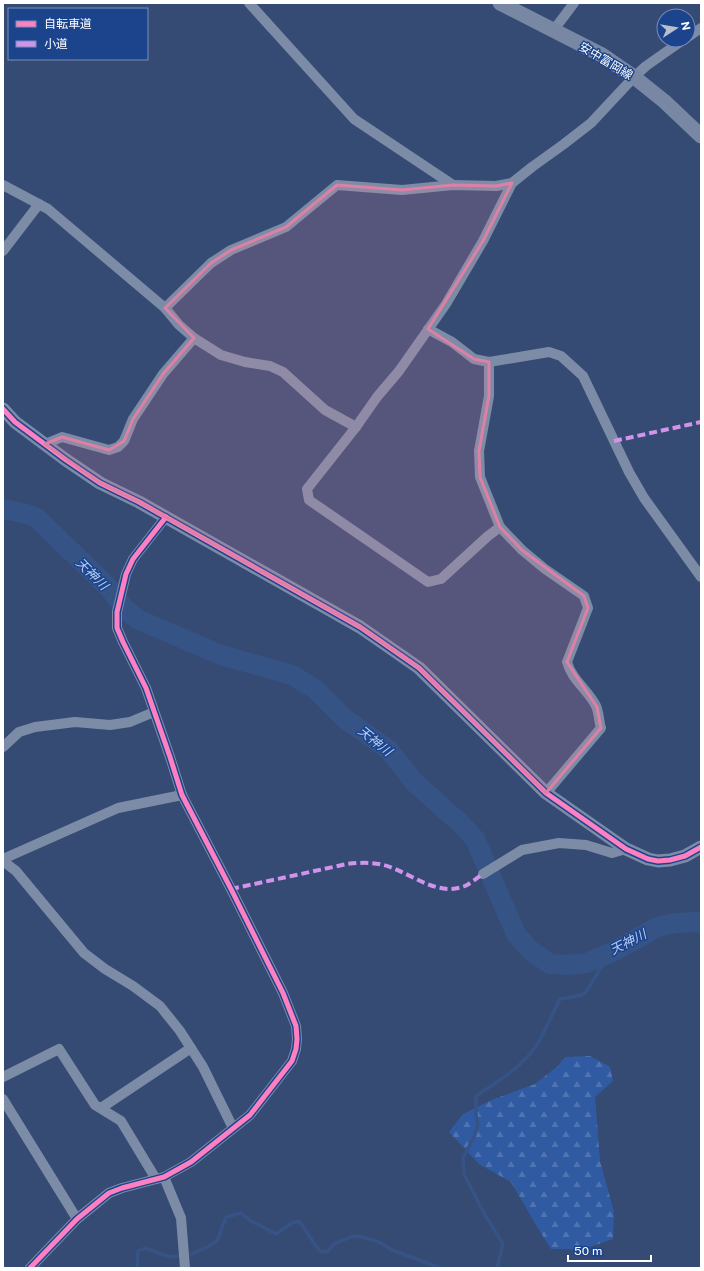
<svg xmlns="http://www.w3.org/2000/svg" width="704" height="1271" font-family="'Public Sans','Noto Sans JP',sans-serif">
  <defs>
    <pattern id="forest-firs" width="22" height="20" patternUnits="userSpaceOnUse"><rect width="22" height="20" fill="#305ba3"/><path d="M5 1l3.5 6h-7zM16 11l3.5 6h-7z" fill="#4f74b1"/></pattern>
  </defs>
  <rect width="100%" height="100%" fill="#354b73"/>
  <path fill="url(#forest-firs)" d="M 590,1056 L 610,1067 L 613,1081 L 595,1097 L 600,1161 L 614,1212 L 613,1239 L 584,1249 L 551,1249 L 536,1225 L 511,1182 L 479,1164 L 449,1132 L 463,1114 L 494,1099 L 535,1084 L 558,1066 L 565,1057 Z"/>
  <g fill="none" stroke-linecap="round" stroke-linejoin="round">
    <g stroke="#365386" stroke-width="3.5">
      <path d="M 137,1268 L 138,1251 L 145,1248 L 170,1257 L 189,1255 L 209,1246 L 217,1241 L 226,1217 L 241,1213 L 249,1220 L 276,1234 L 292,1223 L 299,1221 C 307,1231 312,1242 321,1252 L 328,1251 L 334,1244 L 353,1236 L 362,1237 L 377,1241 L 392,1250 L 441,1268"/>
      <path d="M 497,1268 L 503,1244 L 484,1213 L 464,1174 L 463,1158 L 474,1137 L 478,1125 L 476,1115 L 476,1096 C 497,1082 521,1068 536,1046 C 545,1032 552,1015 560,999 L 582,995 L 586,992 L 600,969 L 617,950"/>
    </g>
    <path stroke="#365386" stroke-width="20" d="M 3,509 L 27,514 L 37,518 L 110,589 L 124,608 L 137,619 L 221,655 L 292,675 L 315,689 L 344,718 L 389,750 L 414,782 L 461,824 L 475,839 L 516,934 L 530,950 L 550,964 L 566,965 L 587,963 L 617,950 L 657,927 L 676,923 L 694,922 L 701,923"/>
    <g stroke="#7c8ca7" stroke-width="10">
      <path d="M 249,3 L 354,119 L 453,185"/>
      <path d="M 553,31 L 574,3"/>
      <path d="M 688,37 L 701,28"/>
      <path d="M 3,185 L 48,209 L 165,308 L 179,325 L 194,338 L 221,355 L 245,362 L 270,366 L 283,372 L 325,410 L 356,427"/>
      <path d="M 3,251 L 39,204"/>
      <path d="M 165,308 L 211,263 L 231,250 L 286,227 L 337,185 L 402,190 L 453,185 L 496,186 L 512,183"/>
      <path d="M 428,329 L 452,342 L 474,359 L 489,362 L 549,352 L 561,356 L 583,376 L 629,472 L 644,498 L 701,577"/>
      <path d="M 489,362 L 489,396 L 479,451 L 480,477 L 500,527 L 522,550 L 545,569 L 584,596 L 588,608 L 567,662 C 572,680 588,690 596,706 C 599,712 599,722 601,728 L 546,793"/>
      <path d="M 45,444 L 62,437 L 109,450 L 118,447 L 124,441 L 133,419 L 163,374 L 194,338"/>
      <path d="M 500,527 L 488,536 L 441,579 L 428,582 L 309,500 L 307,489 L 356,427 L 377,397 L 399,371 L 446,304 L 483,241 L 512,183 L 532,167 L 564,144 L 591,123 L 634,77 L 646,66 L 683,40"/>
      <path d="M 3,747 L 19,732 L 35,727 L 75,722 L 110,725 L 130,722 L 154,712"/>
      <path d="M 3,859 L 118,808 L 182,795"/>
      <path d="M 3,861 L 16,871 L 84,953 L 105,969 L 133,986 L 160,1006 L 180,1031 L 203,1067 L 233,1128"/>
      <path d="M 483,874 L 522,850 L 559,843 L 586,845 L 612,853 L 626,849"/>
      <path d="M 3,1077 L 59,1049 L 95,1105 L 121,1121 L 156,1179"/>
      <path d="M 3,1099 L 77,1219"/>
      <path d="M 101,1108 L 191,1048"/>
      <path d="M 164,1177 L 181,1218 L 185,1268"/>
      <path d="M 30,1268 L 77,1219 L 109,1193 L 122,1188 L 164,1177 L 191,1162 L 250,1115 L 292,1061 L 296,1049 L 297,1039 L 296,1026 L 283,993 L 231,889 L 182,795 L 170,757 L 146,688 L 123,642 L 117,628 L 117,612 L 126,574 L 133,559 L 166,517"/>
    </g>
    <path stroke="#7c8ca7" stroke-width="13" d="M 3,409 L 15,422 L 66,460 L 100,483 L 139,502 L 360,627 L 419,668 L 546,793 L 626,849 L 648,859 L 658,861 L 670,860 L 685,856 L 701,847"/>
    <path stroke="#7887a3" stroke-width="15" d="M 500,3 L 602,55 L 634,77 L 664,101 L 701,136"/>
    <g stroke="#d193ec" stroke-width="4" stroke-dasharray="8 4" stroke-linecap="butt">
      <path d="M 614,441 L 701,422"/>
      <path d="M 231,889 L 347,864 C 363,862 380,862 395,869 C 417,878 440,896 465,886 C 471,883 477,878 483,874"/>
    </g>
    <defs>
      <g id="cycleway">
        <path d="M 3,409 L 15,422 L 66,460 L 100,483 L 139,502 L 360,627 L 419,668 L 546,793 L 626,849 L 648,859 L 658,861 L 670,860 L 685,856 L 701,847"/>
        <path d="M 30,1268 L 77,1219 L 109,1193 L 122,1188 L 164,1177 L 191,1162 L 250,1115 L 292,1061 L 296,1049 L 297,1039 L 296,1026 L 283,993 L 231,889 L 182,795 L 170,757 L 146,688 L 123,642 L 117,628 L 117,612 L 126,574 L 133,559 L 166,517"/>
      </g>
    </defs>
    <use href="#cycleway" stroke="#1c448c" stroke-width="8"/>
    <use href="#cycleway" stroke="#ff80c0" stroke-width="5"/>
  </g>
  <path fill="#dd80a5" fill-opacity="0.2" stroke="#dd80a5" stroke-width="3" stroke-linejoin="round" d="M 512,183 L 483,241 L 428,329 L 474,359 L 489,362 L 489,396 L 479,451 L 480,477 L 500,527 L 522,550 L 584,596 L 588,608 L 567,662 L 597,707 L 601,728 L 546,793 L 419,668 L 360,627 L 139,502 L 100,483 L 45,444 L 62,437 L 109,450 L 124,441 L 133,419 L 163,374 L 194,338 L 165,308 L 211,263 L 231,250 L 286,227 L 337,185 L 402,190 L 453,185 L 496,186 Z"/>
  <g text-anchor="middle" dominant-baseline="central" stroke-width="3" stroke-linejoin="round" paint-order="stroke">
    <g font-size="12" fill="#fff" stroke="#1c448c">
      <text transform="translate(606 61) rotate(31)">安中富岡線</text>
    </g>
    <g font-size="13" font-style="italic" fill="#b4ccf4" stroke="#1c448c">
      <text transform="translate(92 574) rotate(45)">天神川</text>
      <text transform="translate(375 741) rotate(39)">天神川</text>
      <text transform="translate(628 942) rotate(-27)">天神川</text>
    </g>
  </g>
  <rect width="704" height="1271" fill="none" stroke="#ffffff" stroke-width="8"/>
  <rect x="8" y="8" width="140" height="52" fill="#1c448c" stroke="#778fba"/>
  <rect x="16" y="21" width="20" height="6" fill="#ff80c0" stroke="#778fba"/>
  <text x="44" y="28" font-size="12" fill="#ffffff">自転車道</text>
  <rect x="16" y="41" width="20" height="6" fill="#d193ec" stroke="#778fba"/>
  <text x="44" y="48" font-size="12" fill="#ffffff">小道</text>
  <g transform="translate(676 28) rotate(78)"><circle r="19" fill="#1c448c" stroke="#778fba"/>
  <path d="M0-3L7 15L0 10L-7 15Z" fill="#b8c0ce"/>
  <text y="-6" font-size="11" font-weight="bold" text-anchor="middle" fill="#ffffff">N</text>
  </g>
  <path d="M568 1255v6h83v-6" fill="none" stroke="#ffffff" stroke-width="2"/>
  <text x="574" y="1255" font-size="12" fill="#ffffff" stroke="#1c448c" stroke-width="3" paint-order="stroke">50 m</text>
</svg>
